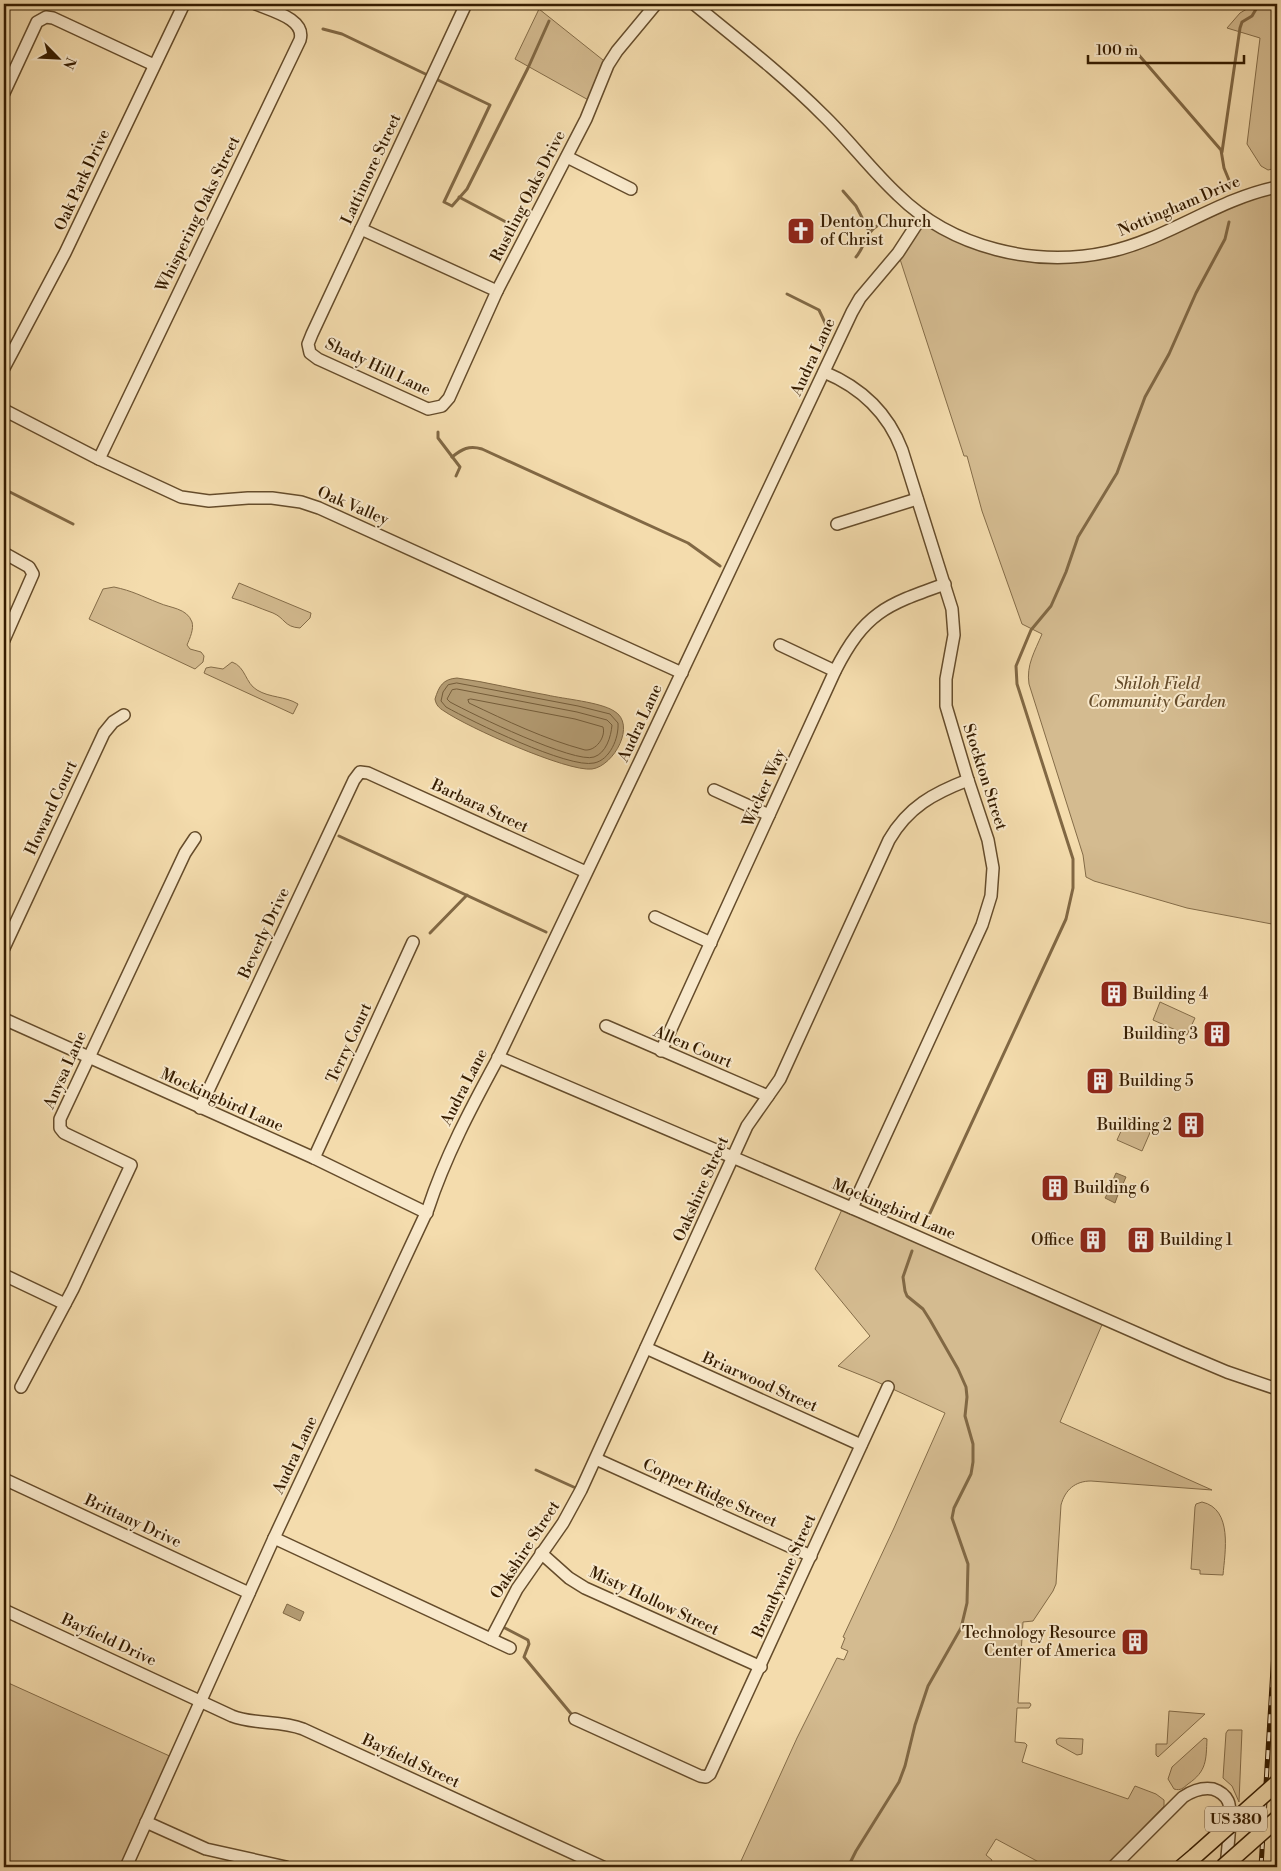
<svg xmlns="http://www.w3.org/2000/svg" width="1281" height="1871" font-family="'Libre Bodoni',serif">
  <rect width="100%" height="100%" fill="#f4dcad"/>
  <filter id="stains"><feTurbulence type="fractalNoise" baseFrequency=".004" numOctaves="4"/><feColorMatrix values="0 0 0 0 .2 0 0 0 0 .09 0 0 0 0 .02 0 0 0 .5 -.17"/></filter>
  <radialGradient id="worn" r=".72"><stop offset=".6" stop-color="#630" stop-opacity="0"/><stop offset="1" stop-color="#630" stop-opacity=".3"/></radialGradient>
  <g fill="#d4bb90" stroke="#846c48">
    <path d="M 1253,4 L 1277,4 L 1277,168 L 1268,170 L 1261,166 L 1247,144 L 1260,38 L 1227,28 L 1240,13 L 1252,6 Z"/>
    <path d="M 539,9 L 608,64 L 592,102 L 515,59 Z"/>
    <path d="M 1277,187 L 1277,925 L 1187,908 L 1094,881 L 1086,877 L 1083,855 L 1029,684 C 1026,665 1035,651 1042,634 L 1022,624 L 982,511 L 967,456 L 964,456 L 898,253 L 922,216 L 992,249 L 1095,254 Z"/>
    <path d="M 239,583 L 311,613 L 310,618 L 300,628 C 284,627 285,618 273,613 C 259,608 246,602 232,598 Z"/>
    <path d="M 114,587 C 133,591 141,596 159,603 C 170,608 187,608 192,622 C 194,629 190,638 187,645 L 190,649 L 201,652 L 204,656 L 203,662 L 195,669 L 89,619 L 103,589 Z"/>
    <path d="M 232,662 C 246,667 245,683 257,690 C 270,698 285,696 298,704 L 293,714 L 204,673 L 206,668 L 211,667 L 223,669 Z"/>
    <path d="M 1160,1002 L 1195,1018 L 1187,1035 L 1153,1020 Z"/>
    <path d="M 1127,1118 L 1152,1128 L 1142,1151 L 1117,1140 Z"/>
    <path d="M 844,1205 L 1104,1320 L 1060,1422 L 1212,1490 L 1091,1481 C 1075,1481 1065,1490 1061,1505 L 1056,1584 L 1053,1591 L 1033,1621 L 1023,1622 L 1018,1703 L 1030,1703 L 1031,1705 L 1029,1708 L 1017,1708 L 1015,1742 L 1025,1743 L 1027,1745 L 1022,1762 L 1128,1799 L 1135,1786 L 1156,1794 L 1164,1800 L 1164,1806 L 1105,1867 L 1048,1867 L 996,1839 L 986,1855 L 992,1860 L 989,1867 L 753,1867 L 741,1861 L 797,1738 L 837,1658 L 844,1660 L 848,1651 L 841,1648 L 845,1638 L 843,1637 L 894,1528 L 945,1413 L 873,1380 L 838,1366 L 870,1336 L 815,1269 Z"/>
    <path d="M 1202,1502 C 1233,1509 1225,1552 1223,1575 L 1200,1574 L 1200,1570 L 1191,1569 L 1195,1507 L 1196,1504 Z"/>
    <path d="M 4,1681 L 174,1758 L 126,1867 L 4,1867 Z"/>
    <path d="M 1169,1711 L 1205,1714 L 1158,1757 L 1156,1755 L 1156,1744 L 1167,1744 Z"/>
    <path d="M 1228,1730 L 1242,1730 L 1239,1802 L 1232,1786 L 1223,1778 L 1226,1733 Z"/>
    <path d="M 1059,1738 L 1083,1739 L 1082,1754 L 1077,1755 L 1057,1744 L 1056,1740 Z"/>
    <path d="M 1204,1738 L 1207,1739 C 1206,1760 1207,1771 1188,1784 C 1183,1788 1181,1791 1174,1789 L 1168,1779 L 1172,1767 Z"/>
  </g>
  <g fill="#b39b72" stroke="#816844">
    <path d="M 457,678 C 488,682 517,690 547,695 C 564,699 600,702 614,711 C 637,724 614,766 592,769 C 567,772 467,727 444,711 C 439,708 436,705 435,699 C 439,686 443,679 457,678 Z"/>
    <path d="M 1116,1173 L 1126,1177 L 1122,1186 L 1121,1186 L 1115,1203 L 1105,1198 L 1113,1183 L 1112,1182 Z"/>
    <path d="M 287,1604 L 304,1612 L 300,1621 L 283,1613 Z"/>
  </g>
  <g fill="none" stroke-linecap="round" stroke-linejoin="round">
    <g stroke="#745c39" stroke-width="1">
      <path d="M 457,683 L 578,706 L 610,714 L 618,723 C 619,738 610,760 594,763 C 569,769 471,721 446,707 L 441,701 L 443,692 L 448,685 Z"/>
      <path d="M 457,689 L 577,712 L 607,720 L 612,725 C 611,737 606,753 594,757 C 575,764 472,714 450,702 L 447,699 L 452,690 Z"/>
      <path d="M 471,699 L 575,719 L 603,727 C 606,737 596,751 585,750 C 544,739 507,721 469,703 L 468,700 Z"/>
    </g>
    <g stroke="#816844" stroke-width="3">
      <path d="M 323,29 L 342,34 L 490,105 L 444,202 L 452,206 L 467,189 L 528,68 L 549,21"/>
      <path d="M 1131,46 L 1221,150 L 1224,168 L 1231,185"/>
      <path d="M 1222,152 L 1240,28 L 1242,22 L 1252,16 L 1259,4"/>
      <path d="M 843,191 L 856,206 L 869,231"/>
      <path d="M 459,197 L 506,222"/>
      <path d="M 856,257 C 865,247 865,233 877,226"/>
      <path d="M 787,294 L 819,310 L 827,327"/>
      <path d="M 438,432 L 438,438 L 460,467 L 456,476"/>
      <path d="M 452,457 C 462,449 469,445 482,449 L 688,543 L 720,566"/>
      <path d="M 4,489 L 73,524"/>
      <path d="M 339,836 L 546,932"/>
      <path d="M 430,933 L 467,895"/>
      <path d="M 924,1226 L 1066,919 L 1073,888 L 1073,859 L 1017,684 L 1016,666 L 1031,630 L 1051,606 L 1066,572 L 1078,537 L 1117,473 L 1145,397 L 1169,354 L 1196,293 L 1225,239 L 1229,222"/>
      <path d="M 536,1470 L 578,1489"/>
      <path d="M 501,1626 L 528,1640 L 529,1644 L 524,1657 L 573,1716"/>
      <path d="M 848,1867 L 856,1851 L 899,1782 L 905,1766 L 915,1725 L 928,1686 L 961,1628 L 967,1603 L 968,1564 L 952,1518 L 954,1508 L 971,1474 L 973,1462 L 973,1444 L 965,1416 L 967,1397 L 966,1387 L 958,1369 L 930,1320 L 923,1309 L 907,1296 L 905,1291 L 903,1277 L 912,1251"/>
    </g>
    <defs>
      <g id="minor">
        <path d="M 466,4 L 312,334 L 308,344 L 310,353 L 318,359 L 428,409 L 442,406 L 449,398 L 497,291 L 586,119 L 608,65 L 617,51 L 656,4"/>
        <path d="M 694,4 C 738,40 783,75 823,115 C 849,140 871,170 898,195 C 952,248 1035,268 1108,252 C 1168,239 1217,199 1277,187"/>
        <path d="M 4,93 L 37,22 L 46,17 L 53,18 L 154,65"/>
        <path d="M 567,157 L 631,189"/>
        <path d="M 361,229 L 497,291"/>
        <path d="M 4,368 L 65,253 L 184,4"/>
        <path d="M 824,372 C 860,387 888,413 902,450 L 952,609 L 954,635 L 946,679 L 946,706 L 968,780 L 988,840 L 993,868 L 991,896 L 982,925 L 852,1208"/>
        <path d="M 4,410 L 99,459 L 181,497 L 209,501 L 248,498 L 272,498 L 301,502 L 319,508 L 682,673"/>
        <path d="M 99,459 L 300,40 C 306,19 272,11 256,4"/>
        <path d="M 837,524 L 917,499"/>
        <path d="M 4,553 L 29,567 L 33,574 L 4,640"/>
        <path d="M 780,645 L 835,671"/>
        <path d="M 714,790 L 769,815"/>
        <path d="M 655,917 L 711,943"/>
        <path d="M 4,948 L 104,733 L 113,722 L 124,715"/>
        <path d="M 4,1019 L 314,1158 L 427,1213"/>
        <path d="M 606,1026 L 768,1096"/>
        <path d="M 661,1051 L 835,671 C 865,612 886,605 945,584"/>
        <path d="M 498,1057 L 861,1212 L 1182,1353 L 1227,1372 L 1277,1389"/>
        <path d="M 200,1108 L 354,780 L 360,772 L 368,773 L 586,872"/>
        <path d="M 314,1158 L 413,942"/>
        <path d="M 4,1275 L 65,1304"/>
        <path d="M 646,1348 L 861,1445"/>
        <path d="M 21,1387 L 73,1289 L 131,1165 L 64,1133 L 60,1128 L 60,1119 L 185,853 L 195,838"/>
        <path d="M 596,1459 L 811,1556"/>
        <path d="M 4,1479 L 249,1593"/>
        <path d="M 274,1538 L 510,1648"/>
        <path d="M 541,1553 L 569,1578 L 585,1588 L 761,1667"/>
        <path d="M 4,1610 L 232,1716 C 255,1725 280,1720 303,1729 L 603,1867"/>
        <path d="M 491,1639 L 517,1589 L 563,1523 L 581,1490 L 747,1126 L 780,1079 L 889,840 C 908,807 934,793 968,780"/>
        <path d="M 575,1719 L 700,1776 L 706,1777 L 710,1774 L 888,1387"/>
        <path d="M 146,1822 L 206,1849 L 286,1867"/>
        <path d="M 126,1867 L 274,1538 L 428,1209 C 445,1157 471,1108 497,1060 L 639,763 L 852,312 L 860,298 L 898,253 L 922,216"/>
        <path d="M 1113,1867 L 1183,1797 C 1192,1791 1201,1787 1213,1789 C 1219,1791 1225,1795 1228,1801 C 1233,1811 1227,1853 1226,1867"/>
      </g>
      <path id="major" d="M 1182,1867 L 1195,1856"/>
    </defs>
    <use href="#minor" stroke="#654c2b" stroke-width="14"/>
    <use href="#major" stroke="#351c00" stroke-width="18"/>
    <use href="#minor" stroke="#f8e8ca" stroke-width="11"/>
    <use href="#major" stroke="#f4dcad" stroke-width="15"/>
    <defs>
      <path id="rail" d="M 1261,1867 L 1277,1602"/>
    </defs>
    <use href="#rail" stroke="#351c00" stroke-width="5"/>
    <use href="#rail" stroke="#f8e8ca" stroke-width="3" stroke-dasharray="9" stroke-linecap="butt"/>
    <defs>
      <g id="major-bridge">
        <path d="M 1195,1856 L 1277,1783"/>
        <path d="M 1223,1867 L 1277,1819"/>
      </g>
    </defs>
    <use href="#major-bridge" stroke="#351c00" stroke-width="18" stroke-linecap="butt"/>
    <use href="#major-bridge" stroke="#f4dcad" stroke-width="15"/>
  </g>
  <defs>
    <symbol id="church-square" viewBox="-11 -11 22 22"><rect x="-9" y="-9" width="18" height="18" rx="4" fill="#8f2418" stroke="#f8e8ca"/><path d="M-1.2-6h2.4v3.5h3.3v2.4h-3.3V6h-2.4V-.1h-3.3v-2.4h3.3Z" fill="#fff"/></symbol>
    <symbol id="building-square" viewBox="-11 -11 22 22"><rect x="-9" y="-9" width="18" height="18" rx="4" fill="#8f2418" stroke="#f8e8ca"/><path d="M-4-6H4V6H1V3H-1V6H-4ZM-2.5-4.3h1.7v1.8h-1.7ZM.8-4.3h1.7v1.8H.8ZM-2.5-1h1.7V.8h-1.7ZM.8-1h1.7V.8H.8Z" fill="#fff"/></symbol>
  </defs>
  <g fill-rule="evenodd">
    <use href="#church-square" x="785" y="215" width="32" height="32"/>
    <use href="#building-square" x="1098" y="978" width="32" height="32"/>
    <use href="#building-square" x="1201" y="1018" width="32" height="32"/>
    <use href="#building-square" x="1084" y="1065" width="32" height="32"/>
    <use href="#building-square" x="1175" y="1109" width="32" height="32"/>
    <use href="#building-square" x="1039" y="1172" width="32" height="32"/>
    <use href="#building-square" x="1077" y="1224" width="32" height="32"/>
    <use href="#building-square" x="1125" y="1224" width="32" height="32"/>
    <use href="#building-square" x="1119" y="1626" width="32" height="32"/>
  </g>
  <g text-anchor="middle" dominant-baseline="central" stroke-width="4" stroke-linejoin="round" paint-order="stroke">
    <rect fill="#f8e8ca" stroke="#70593d" stroke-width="1" x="1205" y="1806.5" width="62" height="25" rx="4"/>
    <g font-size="15" font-weight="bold" fill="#351c00">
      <text x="1236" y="1819">US 380</text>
    </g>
    <g font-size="16" fill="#351c00" stroke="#f8e8ca">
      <text transform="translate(371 169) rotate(-65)">Lattimore Street</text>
      <text transform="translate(82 180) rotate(-65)">Oak Park Drive</text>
      <text transform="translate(528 196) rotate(-63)">Rustling Oaks Drive</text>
      <text transform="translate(1179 206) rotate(-23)">Nottingham Drive</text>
      <text transform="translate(198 214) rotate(-64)">Whispering Oaks Street</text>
      <text transform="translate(813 357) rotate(-65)">Audra Lane</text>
      <text transform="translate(378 367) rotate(25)">Shady Hill Lane</text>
      <text transform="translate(353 506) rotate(23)">Oak Valley</text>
      <text transform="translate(640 723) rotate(-65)">Audra Lane</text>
      <text transform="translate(985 777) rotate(72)">Stockton Street</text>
      <text transform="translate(764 788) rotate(-66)">Wicker Way</text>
      <text transform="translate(480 806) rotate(25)">Barbara Street</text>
      <text transform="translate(51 808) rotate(-65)">Howard Court</text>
      <text transform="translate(264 933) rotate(-65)">Beverly Drive</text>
      <text transform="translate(349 1043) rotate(-65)">Terry Court</text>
      <text transform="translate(693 1047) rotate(23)">Allen Court</text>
      <text transform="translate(65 1070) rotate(-66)">Anysa Lane</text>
      <text transform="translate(464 1087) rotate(-63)">Audra Lane</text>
      <text transform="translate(222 1100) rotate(24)">Mockingbird Lane</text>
      <text transform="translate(701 1189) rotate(-66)">Oakshire Street</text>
      <text transform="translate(894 1209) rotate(23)">Mockingbird Lane</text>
      <text transform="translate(760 1382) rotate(24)">Briarwood Street</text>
      <text transform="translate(295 1455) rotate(-65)">Audra Lane</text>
      <text transform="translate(710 1493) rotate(24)">Copper Ridge Street</text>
      <text transform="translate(133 1521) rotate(25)">Brittany Drive</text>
      <text transform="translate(525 1550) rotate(-57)">Oakshire Street</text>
      <text transform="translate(784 1576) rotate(-66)">Brandywine Street</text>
      <text transform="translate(654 1601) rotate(25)">Misty Hollow Street</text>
      <text transform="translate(109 1640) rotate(25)">Bayfield Drive</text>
      <text transform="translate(411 1761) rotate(25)">Bayfield Street</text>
    </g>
    <g font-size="16" fill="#351c00" stroke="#f8e8ca" text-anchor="start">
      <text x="820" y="222">Denton Church<tspan x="820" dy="18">of Christ</tspan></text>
      <text x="1133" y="994">Building 4</text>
      <text x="1198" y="1034" text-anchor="end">Building 3</text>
      <text x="1119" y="1081">Building 5</text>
      <text x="1172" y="1125" text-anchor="end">Building 2</text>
      <text x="1074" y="1188">Building 6</text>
      <text x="1074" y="1240" text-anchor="end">Office</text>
      <text x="1160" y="1240">Building 1</text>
      <text x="1116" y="1633" text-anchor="end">Technology Resource<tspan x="1116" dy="18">Center of America</tspan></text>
    </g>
    <g font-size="16" font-style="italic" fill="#654c2b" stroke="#f8e8ca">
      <text x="1157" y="684">Shiloh Field<tspan x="1157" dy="18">Community Garden</tspan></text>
    </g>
  </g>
  <rect width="1281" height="1871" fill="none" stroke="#f4dcad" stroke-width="20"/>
  <rect x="5" y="5" width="1271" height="1861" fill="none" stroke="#351c00" stroke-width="2.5"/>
  <rect x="10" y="10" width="1261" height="1851" fill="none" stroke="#351c00"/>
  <g transform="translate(58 58) rotate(114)" stroke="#f8e8ca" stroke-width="4" paint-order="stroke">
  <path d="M0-4L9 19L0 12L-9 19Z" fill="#351c00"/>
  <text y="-8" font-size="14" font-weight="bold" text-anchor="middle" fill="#351c00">N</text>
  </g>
  <path d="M1088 55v8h156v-8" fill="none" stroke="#351c00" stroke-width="2.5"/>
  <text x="1096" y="55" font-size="15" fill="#351c00" stroke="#f8e8ca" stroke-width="4" paint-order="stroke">100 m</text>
  <rect width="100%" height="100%" filter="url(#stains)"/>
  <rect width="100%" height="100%" fill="url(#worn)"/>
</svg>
